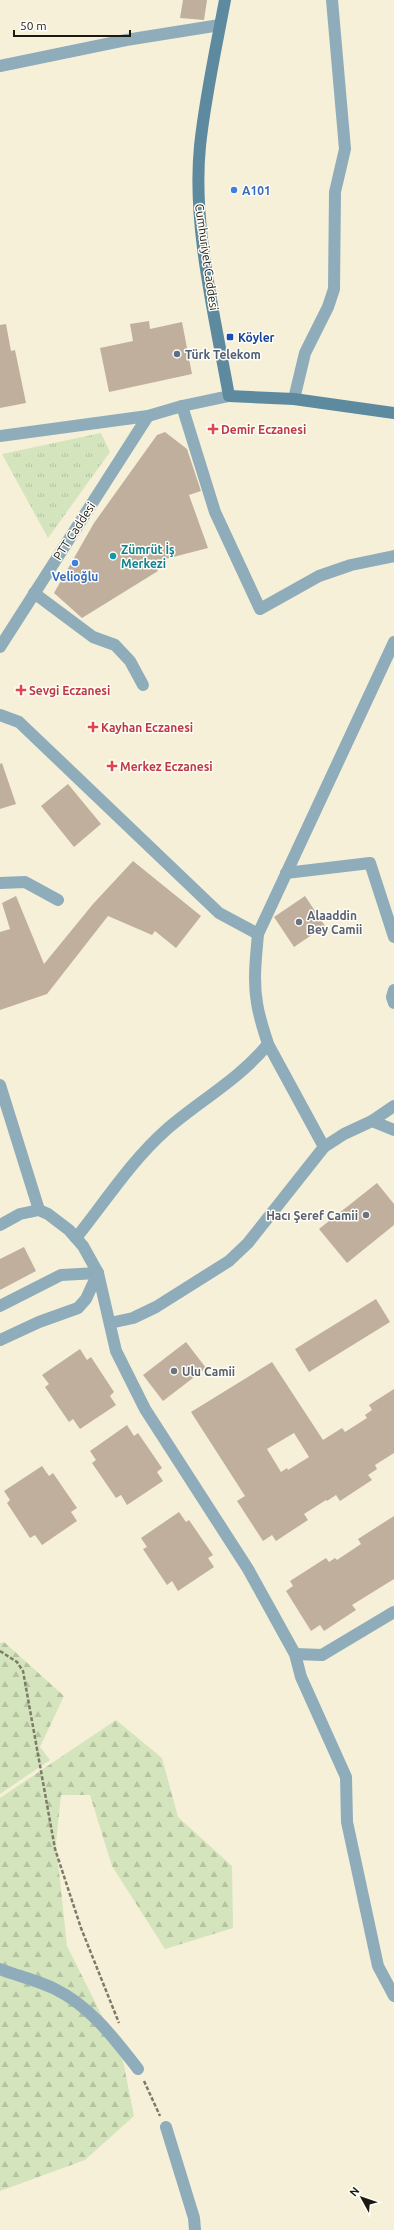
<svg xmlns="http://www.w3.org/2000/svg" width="394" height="2230" font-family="Ubuntu,sans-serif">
  <defs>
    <pattern id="grass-tufts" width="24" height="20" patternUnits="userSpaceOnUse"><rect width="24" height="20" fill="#d4e4bd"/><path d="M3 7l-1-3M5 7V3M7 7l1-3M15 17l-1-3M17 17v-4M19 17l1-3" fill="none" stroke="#b5c3a1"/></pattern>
    <pattern id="forest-firs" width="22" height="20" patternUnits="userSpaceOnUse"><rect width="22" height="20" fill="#d4e4bd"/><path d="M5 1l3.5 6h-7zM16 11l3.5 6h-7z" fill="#b5c3a1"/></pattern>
  </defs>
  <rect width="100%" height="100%" fill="#f6f0d8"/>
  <path fill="url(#grass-tufts)" d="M 101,433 L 110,452 L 48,538 L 2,454 Z"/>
  <g fill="url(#forest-firs)">
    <path d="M 4,1642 L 64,1696 L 40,1747 L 50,1760 L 0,1794 L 0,1643 Z"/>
    <path d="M 116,1720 L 162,1758 L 178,1817 L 232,1866 L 233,1928 L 165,1949 L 112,1866 L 90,1795 L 61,1795 L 56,1843 L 67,1946 L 122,2056 L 134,2116 L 85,2160 L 0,2191 L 0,1798 Z"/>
  </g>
  <g fill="#c1af9d" fill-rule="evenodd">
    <path d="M 183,0 L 207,0 L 204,20 L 180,18 Z"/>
    <path d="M 149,321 L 150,329 L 182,322 L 192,374 L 109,392 L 100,348 L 133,341 L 130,324 Z"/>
    <path d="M 6,324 L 11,351 L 15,350 L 26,403 L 0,408 L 0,325 Z"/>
    <path d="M 165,432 L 187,449 L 201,491 L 189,495 L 208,548 L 154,562 L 158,571 L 82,618 L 54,593 L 94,523 L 157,435 Z"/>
    <path d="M 2,763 L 16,804 L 0,809 L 0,764 Z"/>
    <path d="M 68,784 L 101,824 L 74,847 L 41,806 Z"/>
    <path d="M 133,861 L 201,916 L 176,948 L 155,931 L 152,935 L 108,916 L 47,994 L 0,1010 L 0,932 L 10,929 L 2,903 L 16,896 L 44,964 L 93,904 Z"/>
    <path d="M 305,896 L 325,926 L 294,947 L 274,917 Z"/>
    <path d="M 377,1183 L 394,1204 L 394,1225 L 347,1263 L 319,1229 Z"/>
    <path d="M 24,1247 L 36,1271 L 0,1290 L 0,1259 Z"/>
    <path d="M 376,1299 L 390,1322 L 309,1372 L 295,1349 Z"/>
    <path d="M 186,1342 L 206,1368 L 163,1401 L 143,1375 Z"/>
    <path d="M 80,1349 L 87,1360 L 91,1357 L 114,1392 L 110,1396 L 116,1405 L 80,1429 L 73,1419 L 69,1422 L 45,1387 L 49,1384 L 42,1375 Z"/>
    <path d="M 272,1362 L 323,1440 L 342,1428 L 345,1432 L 367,1418 L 365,1415 L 372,1410 L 369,1405 L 394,1389 L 394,1453 L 375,1465 L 377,1469 L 368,1475 L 372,1480 L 340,1501 L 336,1495 L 327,1501 L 326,1500 L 304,1514 L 308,1520 L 276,1541 L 272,1535 L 263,1541 L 237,1501 L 245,1496 L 191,1412 ZM 294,1433 L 309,1457 L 288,1470 L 287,1468 L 281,1472 L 267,1449 Z"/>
    <path d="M 127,1425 L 134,1436 L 138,1433 L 162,1468 L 157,1472 L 163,1481 L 127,1505 L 121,1495 L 116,1498 L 92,1463 L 96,1460 L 90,1451 Z"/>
    <path d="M 42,1466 L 49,1476 L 53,1473 L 77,1508 L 71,1512 L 77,1521 L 42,1545 L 35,1535 L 30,1538 L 7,1503 L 10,1500 L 4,1491 Z"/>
    <path d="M 179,1512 L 186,1522 L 189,1520 L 213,1555 L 208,1558 L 214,1567 L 178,1591 L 172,1581 L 167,1585 L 143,1549 L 147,1547 L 141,1538 Z"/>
    <path d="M 394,1516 L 394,1579 L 352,1605 L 356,1610 L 324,1631 L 320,1625 L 311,1631 L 286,1591 L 293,1586 L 290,1581 L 326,1558 L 329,1562 L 335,1558 L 337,1560 L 361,1544 L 358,1539 Z"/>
  </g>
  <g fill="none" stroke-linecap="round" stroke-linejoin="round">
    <g stroke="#7e7a6a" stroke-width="2.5" stroke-dasharray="4 2" stroke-linecap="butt">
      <path d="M 0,1651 L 17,1662 L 23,1671 L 55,1849 L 81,1928 L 119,2023"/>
      <path d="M 144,2081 L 160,2116"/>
    </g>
    <g stroke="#8eacba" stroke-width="12">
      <path d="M 0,66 L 126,40 L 220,25"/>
      <path d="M 294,399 L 305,353 L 328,307 L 334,289 L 335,192 L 345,149 L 332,0"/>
      <path d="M 182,406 L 215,512 L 260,609 L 319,576 L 351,565 L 394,556"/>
      <path d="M 0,436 L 148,416 L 182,406 L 229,396"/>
      <path d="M 34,593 L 93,637 L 115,645 L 130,661 L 143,685"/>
      <path d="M 0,647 L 148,416"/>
      <path d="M 0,715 L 19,722 L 219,913 L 258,934"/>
      <path d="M 286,873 L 370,863 L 394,937"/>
      <path d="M 0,883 L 25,882 L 58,900"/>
      <path d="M 394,990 L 392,997 L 394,1003"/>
      <path d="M 0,1085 L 39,1210"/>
      <path d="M 372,1121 L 394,1106"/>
      <path d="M 324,1147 L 344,1134 L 372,1121 L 394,1130"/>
      <path d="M 0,1225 L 20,1214 L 39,1210 L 48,1214 L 69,1230 L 83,1246 L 98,1273 L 116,1351 L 145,1409 L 248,1569 L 295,1654 L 301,1677 L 346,1777 L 347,1822 L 378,1966 L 394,1996"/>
      <path d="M 76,1238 C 105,1202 131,1161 166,1130 C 199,1101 240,1079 268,1044"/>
      <path d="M 0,1306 L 61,1275 L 98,1273"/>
      <path d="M 110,1323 L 133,1318 L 156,1307 L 229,1261 L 248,1243 L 324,1147 L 268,1044 C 264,1031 259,1017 257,1003 C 253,980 256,957 258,934 L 394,642"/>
      <path d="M 0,1340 L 39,1322 L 78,1308 L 86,1299 L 98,1273"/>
      <path d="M 295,1654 L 322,1655 L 394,1612"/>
      <path d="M 0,1969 C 18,1976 37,1980 55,1989 C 90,2006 114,2038 138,2069"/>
      <path d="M 166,2127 L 194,2218 L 195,2230"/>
    </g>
    <path stroke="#5d8a9f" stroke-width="12" d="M 225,0 C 216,48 205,98 200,146 C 192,226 215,317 229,396 L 294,399 L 394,413"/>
  </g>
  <g fill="#3f7fe0" stroke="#fefdf8" stroke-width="1.5">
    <circle cx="234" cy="190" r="4"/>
    <circle cx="75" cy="563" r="4"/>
  </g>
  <rect fill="#1a4fb4" stroke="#fefdf8" stroke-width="1.5" x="226" y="333" width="8" height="8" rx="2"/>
  <circle fill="#5c6f8a" stroke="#fefdf8" stroke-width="1.5" cx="177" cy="354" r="4"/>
  <g fill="#e0444e" stroke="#fefdf8" stroke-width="1.5">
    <path d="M211 423h4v4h4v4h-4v4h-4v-4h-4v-4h4z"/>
    <path d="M19 684h4v4h4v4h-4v4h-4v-4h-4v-4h4z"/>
    <path d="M91 721h4v4h4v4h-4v4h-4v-4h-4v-4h4z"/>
    <path d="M110 760h4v4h4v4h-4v4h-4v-4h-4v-4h4z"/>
  </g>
  <circle fill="#0f9aa8" stroke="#fefdf8" stroke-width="1.5" cx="113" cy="556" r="4"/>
  <g fill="#6b7280" stroke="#fefdf8" stroke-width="1.5">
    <circle cx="299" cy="922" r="4"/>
    <circle cx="366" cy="1215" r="4"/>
    <circle cx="174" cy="1371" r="4"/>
  </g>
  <g text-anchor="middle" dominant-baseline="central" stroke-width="3" stroke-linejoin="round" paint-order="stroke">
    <g font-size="12" font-weight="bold" fill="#366cbe" stroke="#fefdf8" text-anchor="start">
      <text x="242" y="190">A101</text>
      <text x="75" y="576" text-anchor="middle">Velioğlu</text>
    </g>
    <g font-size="12" fill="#1b1910" stroke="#fefdf8">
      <text transform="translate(207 257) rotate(82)">Cumhuriyet Caddesi</text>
      <text transform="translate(74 531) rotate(-57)">PTT Caddesi</text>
    </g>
    <g font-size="12" font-weight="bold" fill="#164399" stroke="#fefdf8" text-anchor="start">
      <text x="238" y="337">Köyler</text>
    </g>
    <g font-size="12" font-weight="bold" fill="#4e5e75" stroke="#fefdf8" text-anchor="start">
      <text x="185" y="354">Türk Telekom</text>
    </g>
    <g font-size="12" font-weight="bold" fill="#be3a42" stroke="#fefdf8" text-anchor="start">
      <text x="221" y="429">Demir Eczanesi</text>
      <text x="29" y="690">Sevgi Eczanesi</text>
      <text x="101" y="727">Kayhan Eczanesi</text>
      <text x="120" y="766">Merkez Eczanesi</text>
    </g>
    <g font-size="12" font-weight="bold" fill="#0d838f" stroke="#fefdf8" text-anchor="start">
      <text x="121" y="549">Zümrüt İş<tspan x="121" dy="14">Merkezi</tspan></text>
    </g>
    <g font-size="12" font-weight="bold" fill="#5b616d" stroke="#fefdf8" text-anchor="start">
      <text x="307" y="915">Alaaddin<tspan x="307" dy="14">Bey Camii</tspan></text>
      <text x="358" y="1215" text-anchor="end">Hacı Şeref Camii</text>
      <text x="182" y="1371">Ulu Camii</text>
    </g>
  </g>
  <g transform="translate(362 2198) rotate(310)" stroke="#fefdf8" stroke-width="3" paint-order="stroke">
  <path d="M0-3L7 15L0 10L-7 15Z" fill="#1b1910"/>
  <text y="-6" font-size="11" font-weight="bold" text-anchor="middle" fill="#1b1910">N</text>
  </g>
  <path d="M14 30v6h116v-6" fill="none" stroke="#1b1910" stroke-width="2"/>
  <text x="20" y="30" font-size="12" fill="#1b1910" stroke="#fefdf8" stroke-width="3" paint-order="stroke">50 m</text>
</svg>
